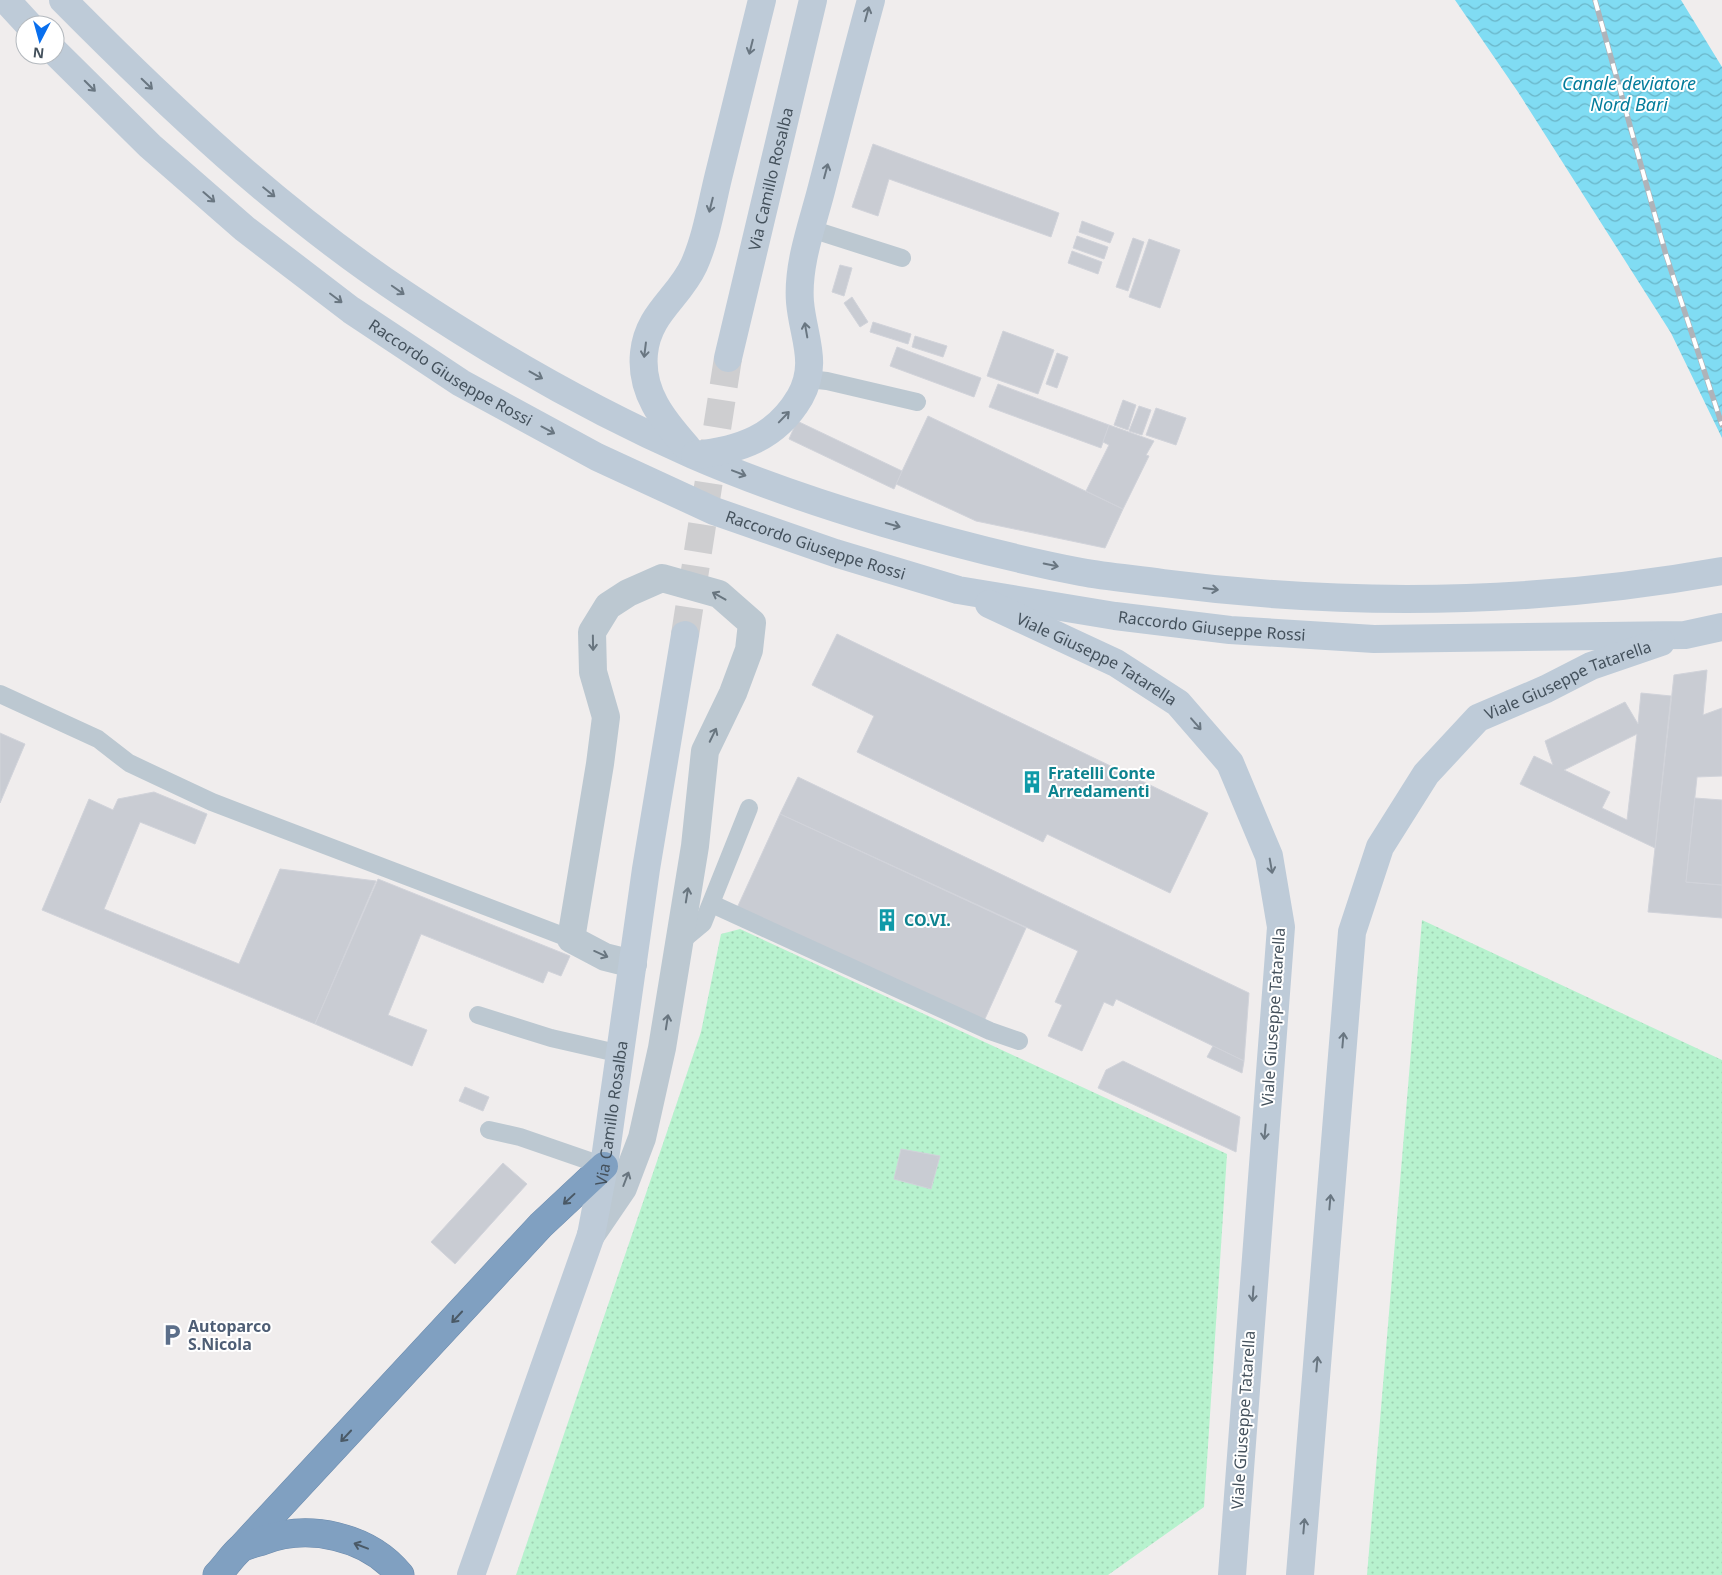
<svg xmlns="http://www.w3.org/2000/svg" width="1722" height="1575" font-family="'Noto Sans',sans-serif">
  <defs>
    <pattern id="grass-dots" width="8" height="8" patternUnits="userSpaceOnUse" patternTransform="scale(1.25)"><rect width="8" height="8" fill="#b7f2ce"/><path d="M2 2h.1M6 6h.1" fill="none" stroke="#9fd1b3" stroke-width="1.8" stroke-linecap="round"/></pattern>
    <pattern id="water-waves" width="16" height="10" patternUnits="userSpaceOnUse" patternTransform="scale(1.25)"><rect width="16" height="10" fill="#80dcf3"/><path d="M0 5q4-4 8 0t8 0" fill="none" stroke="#6ab5c8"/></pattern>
  </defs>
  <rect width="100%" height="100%" fill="#f0eded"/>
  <g fill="url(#grass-dots)">
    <path d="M 1422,920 L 1722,1060 L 1722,1575 L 1367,1575 Z"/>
    <path d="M 740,929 L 1227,1154 L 1204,1507 L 1108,1575 L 516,1575 L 701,1032 L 721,934 Z"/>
  </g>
  <path fill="url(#water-waves)" d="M 1455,0 L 1681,0 L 1722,67 L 1722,438 L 1671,333 L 1518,92 Z"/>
  <g fill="#c9ccd3" stroke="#d1d3da" fill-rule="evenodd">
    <path d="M 873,144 L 1059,213 L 1051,237 L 889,179 L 878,216 L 852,207 Z"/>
    <path d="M 1082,221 L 1114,233 L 1110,243 L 1079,232 Z"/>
    <path d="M 1077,236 L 1108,247 L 1104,259 L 1073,248 Z"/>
    <path d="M 1133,238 L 1144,242 L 1128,291 L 1116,287 Z"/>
    <path d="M 1149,239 L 1180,250 L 1160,308 L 1129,297 Z"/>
    <path d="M 1072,251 L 1102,262 L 1098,274 L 1068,263 Z"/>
    <path d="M 840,265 L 852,268 L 844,296 L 832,292 Z"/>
    <path d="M 852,297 L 868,322 L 860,327 L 844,303 Z"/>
    <path d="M 873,322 L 911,334 L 908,344 L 870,332 Z"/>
    <path d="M 1003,331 L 1054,350 L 1038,394 L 987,376 Z"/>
    <path d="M 915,336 L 947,346 L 943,357 L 912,347 Z"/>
    <path d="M 897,347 L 981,378 L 974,397 L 890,366 Z"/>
    <path d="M 1057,353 L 1068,357 L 1057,388 L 1046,384 Z"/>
    <path d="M 998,384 L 1109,425 L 1101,448 L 989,407 Z"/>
    <path d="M 1123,400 L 1136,405 L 1128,430 L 1114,425 Z"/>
    <path d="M 1139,406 L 1151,410 L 1142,435 L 1129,431 Z"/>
    <path d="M 1156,408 L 1186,418 L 1176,445 L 1146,435 Z"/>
    <path d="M 928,416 L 1123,509 L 1105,548 L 976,521 L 896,484 Z"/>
    <path d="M 797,421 L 902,471 L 894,489 L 789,439 Z"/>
    <path d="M 1109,425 L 1154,441 L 1146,455 L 1149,456 L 1123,509 L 1086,491 L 1109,445 L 1103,442 Z"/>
    <path d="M 837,634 L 1208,813 L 1170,893 L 1047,834 L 1043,842 L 857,752 L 874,716 L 812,685 Z"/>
    <path d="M 1707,670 L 1703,715 L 1722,708 L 1722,776 L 1697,777 L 1686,882 L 1722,885 L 1722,918 L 1648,912 L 1674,675 Z"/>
    <path d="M 1641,693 L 1671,696 L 1655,848 L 1520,784 L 1534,756 L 1553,765 L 1545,741 L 1625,702 L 1638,724 ZM 1637,734 L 1627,820 L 1602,808 L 1610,792 L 1564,770 Z"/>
    <path d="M 0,733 L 25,744 L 0,803 Z"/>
    <path d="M 798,777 L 1249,993 L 1244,1061 L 1116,999 L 1113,1006 L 1104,1002 L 1082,1051 L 1048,1036 L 1062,1005 L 1055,1002 L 1078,951 L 780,814 Z"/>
    <path d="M 154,792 L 207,814 L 195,844 L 140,822 L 104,909 L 239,964 L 280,869 L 376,881 L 315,1024 L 42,910 L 89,799 L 113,810 L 118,799 Z"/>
    <path d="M 1695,798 L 1722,800 L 1722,885 L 1686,882 Z"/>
    <path d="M 780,814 L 1026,928 L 984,1021 L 737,908 Z"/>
    <path d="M 378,879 L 570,956 L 561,976 L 548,971 L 543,983 L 421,934 L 388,1015 L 427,1030 L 412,1066 L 315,1024 Z"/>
    <path d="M 1213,1046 L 1244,1061 L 1242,1073 L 1207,1057 Z"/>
    <path d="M 1123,1061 L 1240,1117 L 1236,1152 L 1098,1088 L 1106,1070 Z"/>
    <path d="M 465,1087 L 489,1097 L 483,1111 L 459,1101 Z"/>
    <path d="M 901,1149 L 940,1156 L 931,1189 L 894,1179 Z"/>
    <path d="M 503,1163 L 527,1184 L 455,1264 L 431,1242 Z"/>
  </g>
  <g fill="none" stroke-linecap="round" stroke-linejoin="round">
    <path stroke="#ceced0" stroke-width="28" stroke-dasharray="28 14" stroke-linecap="butt" d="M 685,635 L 728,358"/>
    <defs>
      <g id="highway">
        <path d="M 241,1548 L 541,1225 L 604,1166"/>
        <path d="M 217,1575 C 225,1567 232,1556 240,1549 C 246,1545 255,1543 262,1541 C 308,1523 368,1536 400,1575"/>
      </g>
    </defs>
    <use href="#highway" stroke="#6c8bad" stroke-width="29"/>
    <g stroke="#bcc8d1" stroke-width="18">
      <path d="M 811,229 L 902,258"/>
      <path d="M 808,379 L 827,381 L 917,402"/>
      <path d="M 0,694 L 98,739 L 129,763 L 212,802 L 571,939"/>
      <path d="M 712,904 L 990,1031 L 1019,1041"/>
      <path d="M 679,943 L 703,923 L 749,808"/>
      <path d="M 478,1015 L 551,1038 L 621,1054"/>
      <path d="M 489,1130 L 520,1137 L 604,1166"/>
    </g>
    <path stroke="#bcc8d1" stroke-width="28" d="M 591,1235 L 623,1188 L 642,1138 L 662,1048 L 695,846 L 705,751 L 733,693 L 749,650 L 752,623 L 719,594 L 662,578 L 628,593 L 608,606 L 592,632 L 593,672 L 606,717 L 600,764 L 571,939 L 605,957 L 633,964"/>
    <g stroke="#becbd8" stroke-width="28">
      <path d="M 6,0 L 29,25"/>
      <path d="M 63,0 C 169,107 279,211 404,294 C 495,355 593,411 693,455 C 755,482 820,504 884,523 C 949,542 1014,559 1081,572 C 1108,577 1135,579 1163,583 C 1348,607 1538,604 1722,571"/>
      <path id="s1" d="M 55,52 L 150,146 L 245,229 L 351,310 L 461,383 L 597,457 L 714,511 L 835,553 L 958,590 L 1115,616 L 1230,630 L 1374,639 L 1685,635 L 1722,627"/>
      <path id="s2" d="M 728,358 L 813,0"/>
      <path d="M 687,447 C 663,420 640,392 644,353 C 648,313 679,298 694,265 C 707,236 712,201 720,170 C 734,113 748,57 762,0"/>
      <path d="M 695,455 C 740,450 776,438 800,397 C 819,363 803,337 800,302 C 797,264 813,223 822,187 C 838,125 854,62 871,0"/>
      <path id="s3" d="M 989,604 L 1116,663 L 1178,703 L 1230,763 L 1269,856 L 1281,927 L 1232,1575"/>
      <path id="s4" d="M 471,1575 L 591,1235 L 604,1166 L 646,869 L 685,635"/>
      <path id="s5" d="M 1300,1575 L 1352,932 L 1380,847 L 1426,774 L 1478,718 L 1546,689 L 1591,666 L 1661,642"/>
    </g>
    <use href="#highway" stroke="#80a0c1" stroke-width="28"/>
    <defs>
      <path id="rail" d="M 1595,0 L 1666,255 L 1722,425"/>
    </defs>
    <use href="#rail" stroke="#afb3b9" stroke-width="5.5"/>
    <use href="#rail" stroke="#fff" stroke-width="4" stroke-dasharray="11" stroke-linecap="butt"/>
  </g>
  <defs><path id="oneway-shaft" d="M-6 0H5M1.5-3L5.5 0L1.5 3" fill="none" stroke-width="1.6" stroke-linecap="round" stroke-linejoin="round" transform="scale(1.25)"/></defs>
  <g stroke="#697681">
    <use href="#oneway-shaft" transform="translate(867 14) rotate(-75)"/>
    <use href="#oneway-shaft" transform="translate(751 47) rotate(104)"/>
    <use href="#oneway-shaft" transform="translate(147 84) rotate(44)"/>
    <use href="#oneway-shaft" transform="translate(90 86) rotate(45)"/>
    <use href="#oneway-shaft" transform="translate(826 171) rotate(-75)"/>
    <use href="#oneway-shaft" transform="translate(269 192) rotate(39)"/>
    <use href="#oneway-shaft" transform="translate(209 197) rotate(41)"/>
    <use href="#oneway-shaft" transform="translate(711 205) rotate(104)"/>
    <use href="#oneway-shaft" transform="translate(398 290) rotate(35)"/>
    <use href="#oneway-shaft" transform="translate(336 298) rotate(37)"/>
    <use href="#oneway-shaft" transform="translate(806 330) rotate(-100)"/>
    <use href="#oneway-shaft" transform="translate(645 350) rotate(97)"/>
    <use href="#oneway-shaft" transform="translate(536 375) rotate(29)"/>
    <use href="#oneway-shaft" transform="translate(784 417) rotate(-46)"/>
    <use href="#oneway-shaft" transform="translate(548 430) rotate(28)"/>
    <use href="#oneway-shaft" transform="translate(739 473) rotate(21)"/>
    <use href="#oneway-shaft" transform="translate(893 525) rotate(16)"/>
    <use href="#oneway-shaft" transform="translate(1051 565) rotate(12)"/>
    <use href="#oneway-shaft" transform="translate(1211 589) rotate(7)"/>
    <use href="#oneway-shaft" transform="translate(1196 724) rotate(49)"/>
    <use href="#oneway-shaft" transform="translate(1271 866) rotate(80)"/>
    <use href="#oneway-shaft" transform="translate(1343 1040) rotate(-85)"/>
    <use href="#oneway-shaft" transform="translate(1265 1132) rotate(95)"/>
    <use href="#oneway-shaft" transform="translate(1330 1202) rotate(-85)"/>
    <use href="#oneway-shaft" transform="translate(1253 1294) rotate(94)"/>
    <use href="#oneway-shaft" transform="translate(1317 1364) rotate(-85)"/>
    <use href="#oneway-shaft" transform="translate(1304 1526) rotate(-85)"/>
  </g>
  <g stroke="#68757f">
    <use href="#oneway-shaft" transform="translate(719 596) rotate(-151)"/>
    <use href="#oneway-shaft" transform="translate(593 643) rotate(89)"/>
    <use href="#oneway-shaft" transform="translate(713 735) rotate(-64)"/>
    <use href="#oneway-shaft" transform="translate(687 895) rotate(-81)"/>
    <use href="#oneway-shaft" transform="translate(601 954) rotate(24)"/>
    <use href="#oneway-shaft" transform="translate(667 1022) rotate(-81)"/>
    <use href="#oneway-shaft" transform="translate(626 1179) rotate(-69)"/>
  </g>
  <g stroke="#4a5966">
    <use href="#oneway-shaft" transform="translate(569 1199) rotate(137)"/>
    <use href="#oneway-shaft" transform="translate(457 1317) rotate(133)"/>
    <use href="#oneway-shaft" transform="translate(346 1436) rotate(133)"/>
    <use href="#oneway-shaft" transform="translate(361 1546) rotate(-159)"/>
  </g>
  <defs>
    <symbol id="building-bare" viewBox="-9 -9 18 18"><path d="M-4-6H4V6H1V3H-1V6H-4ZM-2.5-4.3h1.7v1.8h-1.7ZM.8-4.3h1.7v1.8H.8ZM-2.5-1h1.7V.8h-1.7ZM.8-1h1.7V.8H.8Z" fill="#0f9aa8" stroke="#fff" stroke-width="2.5" paint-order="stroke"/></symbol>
    <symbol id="parking-bare" viewBox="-9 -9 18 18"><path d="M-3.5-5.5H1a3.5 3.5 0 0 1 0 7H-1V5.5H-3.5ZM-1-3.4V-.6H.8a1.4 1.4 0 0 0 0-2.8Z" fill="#5c6f8a" stroke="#fff" stroke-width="2.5" paint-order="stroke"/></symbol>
  </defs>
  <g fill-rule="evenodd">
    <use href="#building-bare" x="1016" y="766" width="32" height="32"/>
    <use href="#building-bare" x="871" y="904" width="32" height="32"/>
    <use href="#parking-bare" x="156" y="1319" width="32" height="32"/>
  </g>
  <g text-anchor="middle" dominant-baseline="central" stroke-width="4" stroke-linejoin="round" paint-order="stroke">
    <g font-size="16" fill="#44515c" stroke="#fff">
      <text stroke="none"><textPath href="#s2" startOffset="184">Via Camillo Rosalba</textPath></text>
      <text stroke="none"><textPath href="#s1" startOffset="511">Raccordo Giuseppe Rossi</textPath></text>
      <text stroke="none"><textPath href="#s1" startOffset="916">Raccordo Giuseppe Rossi</textPath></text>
      <text stroke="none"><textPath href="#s1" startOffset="1322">Raccordo Giuseppe Rossi</textPath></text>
      <text stroke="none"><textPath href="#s3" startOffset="121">Viale Giuseppe Tatarella</textPath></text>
      <text stroke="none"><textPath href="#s5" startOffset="995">Viale Giuseppe Tatarella</textPath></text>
      <text transform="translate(1273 1017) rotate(-86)">Viale Giuseppe Tatarella</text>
      <text stroke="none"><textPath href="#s4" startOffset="484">Via Camillo Rosalba</textPath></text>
      <text transform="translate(1243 1420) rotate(-86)">Viale Giuseppe Tatarella</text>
    </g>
    <g font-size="16" font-weight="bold" fill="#0d838f" stroke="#fff" text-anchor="start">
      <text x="1048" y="773">Fratelli Conte<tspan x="1048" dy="18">Arredamenti</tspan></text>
      <text x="904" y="920">CO.VI.</text>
    </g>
    <g font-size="16" font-weight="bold" fill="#4e5e75" stroke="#fff" text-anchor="start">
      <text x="188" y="1326">Autoparco<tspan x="188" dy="18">S.Nicola</tspan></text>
    </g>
    <g font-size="18" font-style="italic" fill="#037c9b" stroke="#fff">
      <text x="1629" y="83">Canale deviatore<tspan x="1629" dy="21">Nord Bari</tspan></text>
    </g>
  </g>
  <g transform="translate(40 40) rotate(186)"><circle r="24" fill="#ffffff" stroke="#b4b9be"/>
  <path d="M0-4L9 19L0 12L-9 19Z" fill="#096fee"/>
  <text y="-8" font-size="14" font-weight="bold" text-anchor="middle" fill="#44515c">N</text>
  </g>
</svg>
